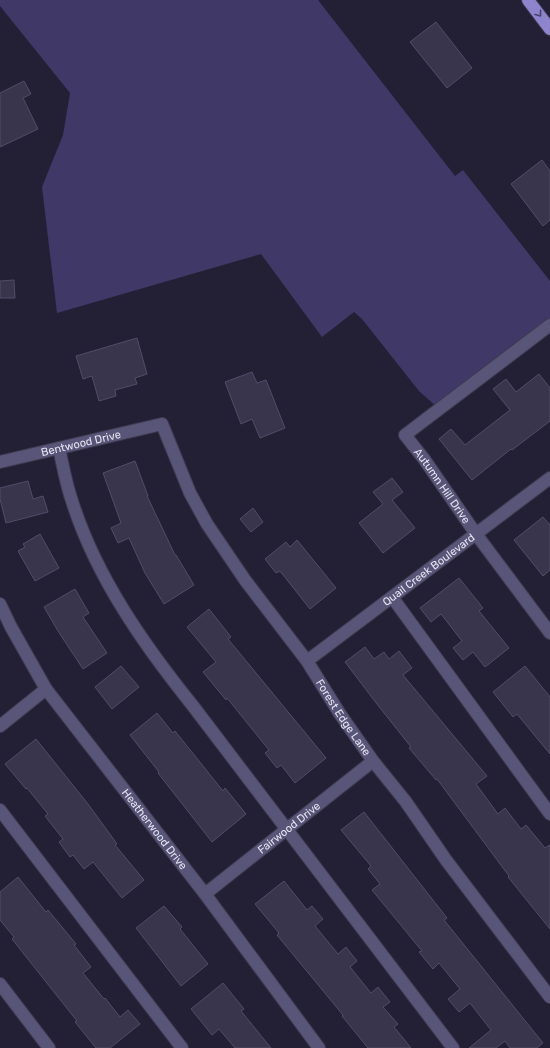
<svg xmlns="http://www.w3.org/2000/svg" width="550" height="1048" font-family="Rubik,sans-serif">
  <rect width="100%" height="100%" fill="#232036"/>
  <path fill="#403866" d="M 0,0 L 318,0 L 455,176 L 463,170 L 550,281 L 550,322 L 437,407 L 419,391 L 362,319 L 354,312 L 322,337 L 261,254 L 57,313 L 42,187 L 63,135 L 70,93 L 0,6 Z"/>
  <g fill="#38354c" stroke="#504e66">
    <path d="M 436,22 L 472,68 L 447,88 L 410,42 Z"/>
    <path d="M 24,81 L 31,94 L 23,98 L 38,129 L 0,147 L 0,93 Z"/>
    <path d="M 542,160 L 550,171 L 550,220 L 543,226 L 511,184 Z"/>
    <path d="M 14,280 L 15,298 L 0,298 L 0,281 Z"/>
    <path d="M 137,338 L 147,374 L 135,378 L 137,384 L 115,390 L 116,396 L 99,401 L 92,376 L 83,379 L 76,356 Z"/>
    <path d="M 252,372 L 257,383 L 266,380 L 285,428 L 260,438 L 252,419 L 241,424 L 225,382 Z"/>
    <path d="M 539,374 L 550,388 L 550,421 L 512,450 L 511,449 L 472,480 L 439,439 L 451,429 L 465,445 L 510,410 L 493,389 L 506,379 L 516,392 Z"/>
    <path d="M 135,461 L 148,496 L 147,496 L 175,555 L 176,555 L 194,585 L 164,604 L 145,573 L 129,538 L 118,543 L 111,528 L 121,523 L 103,473 Z"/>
    <path d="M 392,478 L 403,492 L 392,500 L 415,528 L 383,553 L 359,523 L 383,504 L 373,492 Z"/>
    <path d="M 28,481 L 33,499 L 43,496 L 48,512 L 6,523 L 0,499 L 0,488 Z"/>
    <path d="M 253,508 L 263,522 L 251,532 L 240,519 Z"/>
    <path d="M 543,517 L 550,525 L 550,570 L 543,576 L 514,540 Z"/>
    <path d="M 40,534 L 59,568 L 35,581 L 18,551 L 25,547 L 23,544 Z"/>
    <path d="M 297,540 L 336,588 L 310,609 L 280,571 L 276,573 L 265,559 L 286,542 L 290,547 Z"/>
    <path d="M 459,578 L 483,608 L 479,611 L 509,648 L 485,667 L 473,652 L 463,660 L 453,648 L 462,641 L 441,614 L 431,622 L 420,608 Z"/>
    <path d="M 75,589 L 89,613 L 83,617 L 107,653 L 83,669 L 58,631 L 44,607 Z"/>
    <path d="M 209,609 L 231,637 L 228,639 L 326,758 L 295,783 L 281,765 L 277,768 L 265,753 L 269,750 L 227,698 L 226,700 L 203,672 L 216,662 L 187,627 Z"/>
    <path d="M 365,647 L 374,659 L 384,652 L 389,659 L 399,651 L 412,668 L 403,675 L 487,776 L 476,784 L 498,814 L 505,808 L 521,829 L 526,825 L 545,848 L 550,845 L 550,929 L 508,877 L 509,876 L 437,779 L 436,780 L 409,748 L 411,747 L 377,704 L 345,662 Z"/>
    <path d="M 121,666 L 139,687 L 112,709 L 95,687 Z"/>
    <path d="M 525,666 L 550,697 L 550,754 L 517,714 L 513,717 L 493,692 Z"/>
    <path d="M 157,713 L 173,733 L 175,731 L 223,791 L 225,788 L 246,814 L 212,842 L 158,773 L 159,772 L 130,735 Z"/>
    <path d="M 36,739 L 88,804 L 117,844 L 115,845 L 144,880 L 122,898 L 93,862 L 84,869 L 73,855 L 70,857 L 59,842 L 63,839 L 45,816 L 48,814 L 27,788 L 26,789 L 5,764 Z"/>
    <path d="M 364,812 L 447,918 L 444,920 L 543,1043 L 537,1048 L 510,1048 L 505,1041 L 496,1048 L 469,1048 L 491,1030 L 470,1003 L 459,1012 L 448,999 L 460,989 L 439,963 L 433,969 L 419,952 L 422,951 L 372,890 L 380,884 L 368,869 L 371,866 L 341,830 Z"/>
    <path d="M 18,877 L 46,912 L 48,910 L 76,944 L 74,945 L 91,967 L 83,973 L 104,999 L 105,998 L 120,1017 L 128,1010 L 140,1024 L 110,1048 L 96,1048 L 75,1022 L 77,1021 L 12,939 L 14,937 L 0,920 L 0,892 Z"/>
    <path d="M 284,881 L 307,910 L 312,906 L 323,919 L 315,926 L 338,954 L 346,947 L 357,961 L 350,967 L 371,993 L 378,987 L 390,1002 L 383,1007 L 398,1024 L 394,1027 L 411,1048 L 368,1048 L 342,1016 L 343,1015 L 277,935 L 279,933 L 255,904 Z"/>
    <path d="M 164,906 L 182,927 L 180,929 L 208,964 L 181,986 L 136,928 Z"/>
    <path d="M 223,983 L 244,1009 L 241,1011 L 271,1048 L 235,1048 L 219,1029 L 212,1035 L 191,1009 Z"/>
  </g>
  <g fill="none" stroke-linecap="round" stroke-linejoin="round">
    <defs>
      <g id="minor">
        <path id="s1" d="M 550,325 L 405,435 L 424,459 L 476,534 L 550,633"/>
        <path d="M 59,448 C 63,466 66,484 72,501 C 96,577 144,645 193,706 L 453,1048"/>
        <path id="s2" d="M 0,462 L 162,424 L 190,493 L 207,524 L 245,580 L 307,661 L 340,714 L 373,761 L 406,802 L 446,860 L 550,997"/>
        <path d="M 392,597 L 550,814"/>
        <path id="s3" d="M 0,604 L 11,627 L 46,689 L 205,894 L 319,1048"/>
        <path id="s4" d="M 307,661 L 550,478"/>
        <path d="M 0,726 L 46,689"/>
        <path d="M 0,810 L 182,1048"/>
        <path id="s5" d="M 205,894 L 373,761"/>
        <path d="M 0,984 L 49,1048"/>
      </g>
      <path id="major" d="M 528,0 L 550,29"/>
    </defs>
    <use href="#minor" stroke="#3e3b50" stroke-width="14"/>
    <use href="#major" stroke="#3e3b50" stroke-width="14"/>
    <use href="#minor" stroke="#595578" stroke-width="12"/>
    <use href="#major" stroke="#8e84cd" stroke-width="12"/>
  </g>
  <defs><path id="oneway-chevron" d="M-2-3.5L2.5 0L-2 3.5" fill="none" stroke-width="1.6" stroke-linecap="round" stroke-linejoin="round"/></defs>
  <use stroke="#48436c" href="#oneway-chevron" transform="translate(539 14) rotate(53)"/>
  <g text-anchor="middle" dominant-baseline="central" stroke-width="4" stroke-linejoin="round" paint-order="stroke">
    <g font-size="11" fill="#e4e3f1" stroke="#1a172c">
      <text stroke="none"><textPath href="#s2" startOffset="83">Bentwood Drive</textPath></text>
      <text stroke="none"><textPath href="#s1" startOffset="245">Autumn Hill Drive</textPath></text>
      <text stroke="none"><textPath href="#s4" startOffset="152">Quail Creek Boulevard</textPath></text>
      <text stroke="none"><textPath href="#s2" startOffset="513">Forest Edge Lane</textPath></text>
      <text stroke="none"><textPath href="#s5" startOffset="107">Fairwood Drive</textPath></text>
      <text stroke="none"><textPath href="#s3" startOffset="274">Heatherwood Drive</textPath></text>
    </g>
  </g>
</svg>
